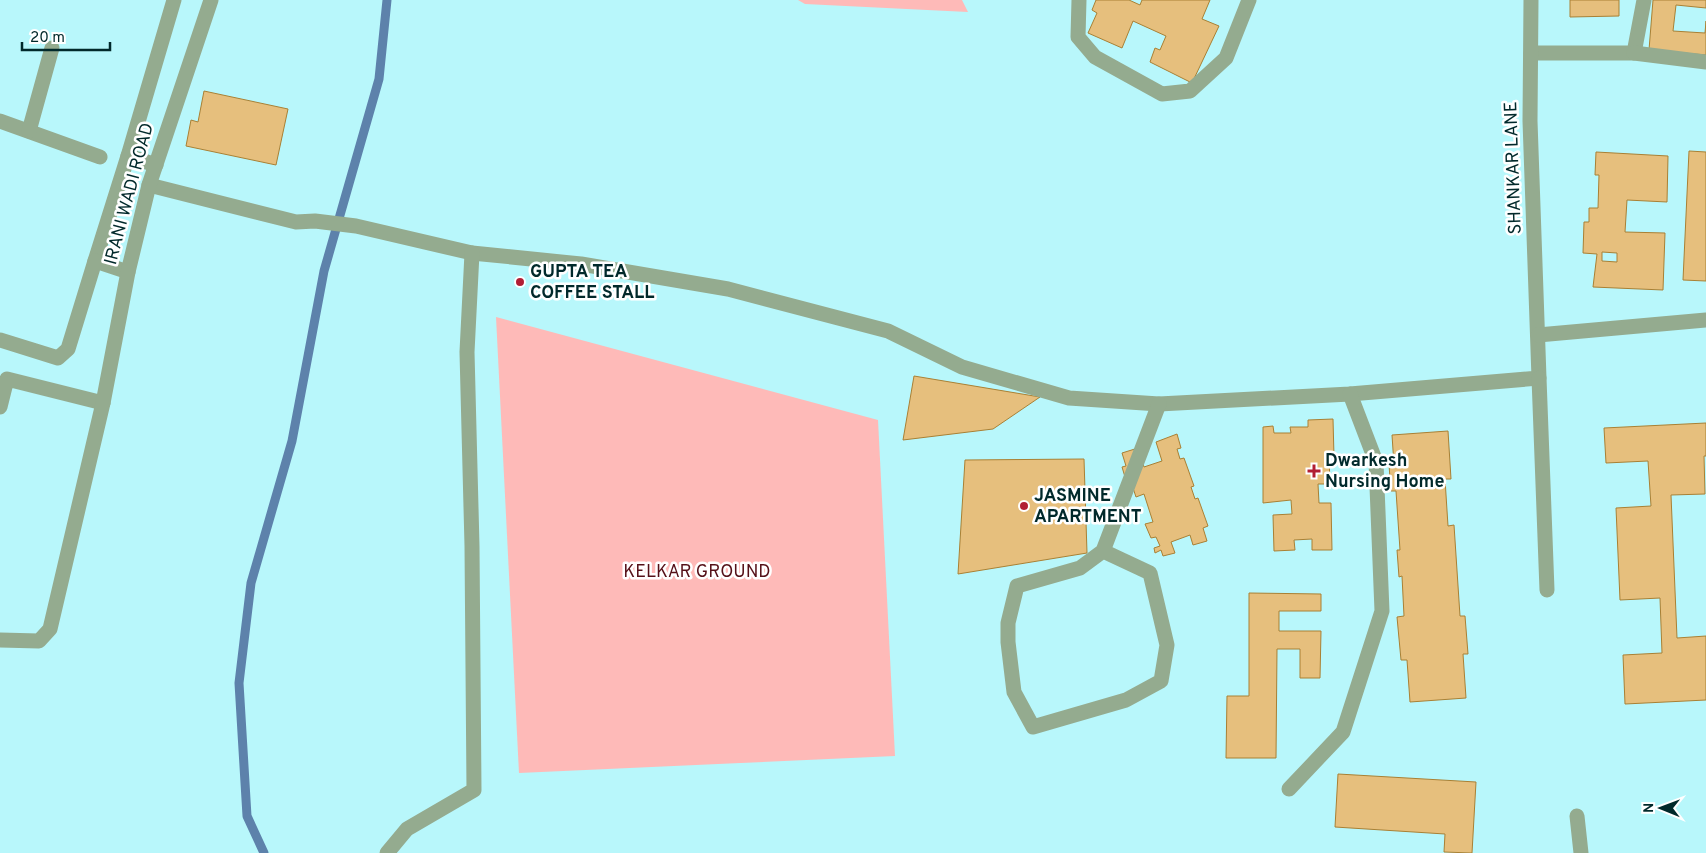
<svg xmlns="http://www.w3.org/2000/svg" width="1706" height="853" font-family="Overpass,sans-serif">
  <rect width="100%" height="100%" fill="#b8f7fb"/>
  <g fill="#febab8">
    <path d="M 798,0 L 962,0 L 968,12 L 805,4 Z"/>
    <path d="M 496,317 L 878,420 L 895,756 L 519,773 Z"/>
  </g>
  <g fill="none" stroke-linecap="round" stroke-linejoin="round">
    <path stroke="#5d82ab" stroke-width="9" d="M 264,853 L 247,816 L 239,683 L 251,583 L 292,441 L 324,271 L 379,79 L 387,0"/>
  </g>
  <g fill="#e6bf7d" stroke="#a98034" fill-rule="evenodd">
    <path d="M 1096,0 L 1129,0 L 1140,5 L 1142,0 L 1210,0 L 1202,19 L 1219,26 L 1192,83 L 1150,62 L 1155,48 L 1160,50 L 1166,36 L 1133,21 L 1122,48 L 1088,33 L 1097,13 L 1092,10 Z"/>
    <path d="M 1570,0 L 1619,0 L 1619,16 L 1570,17 Z"/>
    <path d="M 1653,0 L 1706,0 L 1706,8 L 1676,5 L 1673,31 L 1705,33 L 1706,21 L 1706,55 L 1649,50 Z"/>
    <path d="M 204,91 L 288,109 L 276,165 L 186,146 L 191,120 L 198,122 Z"/>
    <path d="M 1689,151 L 1706,152 L 1706,281 L 1683,280 Z"/>
    <path d="M 1596,152 L 1668,156 L 1667,202 L 1627,200 L 1625,232 L 1665,233 L 1663,290 L 1593,287 L 1597,254 L 1583,253 L 1584,222 L 1589,222 L 1589,208 L 1598,208 L 1599,175 L 1595,175 ZM 1602,252 L 1617,253 L 1617,262 L 1602,261 Z"/>
    <path d="M 914,376 L 1040,397 L 993,429 L 903,440 Z"/>
    <path d="M 1333,419 L 1334,457 L 1329,457 L 1330,484 L 1318,484 L 1319,503 L 1331,503 L 1332,550 L 1312,550 L 1312,539 L 1294,540 L 1295,550 L 1274,551 L 1273,515 L 1292,514 L 1291,500 L 1263,503 L 1263,427 L 1273,426 L 1274,433 L 1291,433 L 1290,427 L 1308,427 L 1308,420 Z"/>
    <path d="M 1706,423 L 1706,456 L 1704,456 L 1705,494 L 1671,495 L 1677,638 L 1706,636 L 1706,700 L 1625,704 L 1623,655 L 1662,653 L 1660,598 L 1620,600 L 1616,508 L 1651,506 L 1648,461 L 1606,463 L 1604,428 Z"/>
    <path d="M 1448,431 L 1451,479 L 1445,479 L 1448,526 L 1454,525 L 1460,616 L 1465,616 L 1468,654 L 1463,654 L 1466,698 L 1410,702 L 1407,660 L 1401,660 L 1397,617 L 1404,616 L 1402,576 L 1399,577 L 1397,550 L 1400,550 L 1396,491 L 1391,491 L 1389,465 L 1394,465 L 1392,435 Z"/>
    <path d="M 1177,434 L 1181,448 L 1177,449 L 1180,459 L 1184,458 L 1194,486 L 1191,487 L 1195,499 L 1198,498 L 1208,526 L 1203,528 L 1207,541 L 1193,545 L 1190,535 L 1171,542 L 1175,553 L 1163,556 L 1161,550 L 1155,553 L 1154,548 L 1160,546 L 1156,537 L 1151,538 L 1145,524 L 1153,522 L 1144,494 L 1136,497 L 1132,485 L 1125,477 L 1122,467 L 1126,466 L 1122,453 L 1138,448 L 1144,467 L 1162,461 L 1156,442 Z"/>
    <path d="M 1084,459 L 1087,553 L 958,574 L 965,460 Z"/>
    <path d="M 1249,593 L 1321,594 L 1321,611 L 1279,611 L 1279,631 L 1321,631 L 1320,678 L 1300,678 L 1300,649 L 1277,649 L 1276,758 L 1226,758 L 1227,696 L 1249,696 Z"/>
    <path d="M 1338,774 L 1476,782 L 1472,853 L 1444,852 L 1445,834 L 1335,827 Z"/>
  </g>
  <g fill="none" stroke-linecap="round" stroke-linejoin="round">
    <g stroke="#94ab8f" stroke-width="15">
      <path d="M 1079,0 L 1078,37 L 1095,57 L 1162,94 L 1190,91 L 1226,58 L 1249,0"/>
      <path d="M 1531,53 L 1634,53 L 1644,0"/>
      <path d="M 1634,53 L 1706,62"/>
      <path d="M 0,121 L 100,157"/>
      <path d="M 29,131 L 52,48"/>
      <path d="M 128,156 L 174,0"/>
      <path d="M 149,185 L 296,222 L 315,221 L 356,226 L 472,253 L 581,264 L 728,289 L 888,331 L 962,367 L 1069,398 L 1159,404 L 1350,394 L 1539,378 L 1530,121 L 1531,0"/>
      <path d="M 95,261 L 128,156 L 156,165"/>
      <path d="M 1538,335 L 1706,320"/>
      <path d="M 0,340 L 58,358 L 68,349 L 95,261 L 128,272"/>
      <path d="M 1539,378 L 1547,590"/>
      <path d="M 0,407 L 7,379 L 103,403"/>
      <path d="M 1103,551 L 1150,573 L 1167,645 L 1161,681 L 1126,700 L 1033,727 L 1014,692 L 1008,642 L 1008,623 L 1017,586 L 1080,568 L 1103,551 L 1159,404"/>
      <path d="M 0,640 L 39,641 L 50,629 L 103,403 L 128,272 L 149,185 L 211,0"/>
      <path d="M 1289,789 L 1343,732 L 1382,611 L 1376,462 L 1350,394"/>
      <path d="M 1577,816 L 1581,853"/>
      <path d="M 387,853 L 407,829 L 474,790 L 472,546 L 467,352 L 472,253"/>
    </g>
  </g>
  <g fill="#b11e34" stroke="#fff" stroke-width="2">
    <circle cx="520" cy="282" r="5"/>
    <path d="M1311.5 463.5h5v5h5v5h-5v5h-5v-5h-5v-5h5z"/>
    <circle cx="1024" cy="506" r="5"/>
  </g>
  <g text-anchor="middle" dominant-baseline="central" stroke-width="5" stroke-linejoin="round" paint-order="stroke">
    <g font-size="18" fill="#01292b" stroke="#fff">
      <text transform="translate(1514 168) rotate(-92)">SHANKAR LANE</text>
      <text transform="translate(130 194) rotate(-75)">IRANI WADI ROAD</text>
    </g>
    <g font-size="18" font-weight="bold" fill="#01292b" stroke="#fff" text-anchor="start">
      <text x="530" y="272">GUPTA TEA<tspan x="530" dy="21">COFFEE STALL</tspan></text>
      <text x="1325" y="461">Dwarkesh<tspan x="1325" dy="21">Nursing Home</tspan></text>
      <text x="1034" y="496">JASMINE<tspan x="1034" dy="21">APARTMENT</tspan></text>
    </g>
    <g font-size="18" fill="#551018" stroke="#fff">
      <text x="697" y="572">KELKAR GROUND</text>
    </g>
  </g>
  <g transform="translate(1661 808) rotate(271)" stroke="#ffffff" stroke-width="4" paint-order="stroke">
  <path d="M0-4L9 19L0 12L-9 19Z" fill="#01292b"/>
  <text y="-8" font-size="14" font-weight="bold" text-anchor="middle" fill="#01292b">N</text>
  </g>
  <path d="M22 42v8h88v-8" fill="none" stroke="#01292b" stroke-width="2.5"/>
  <text x="30" y="42" font-size="15" fill="#01292b" stroke="#ffffff" stroke-width="4" paint-order="stroke">20 m</text>
</svg>
